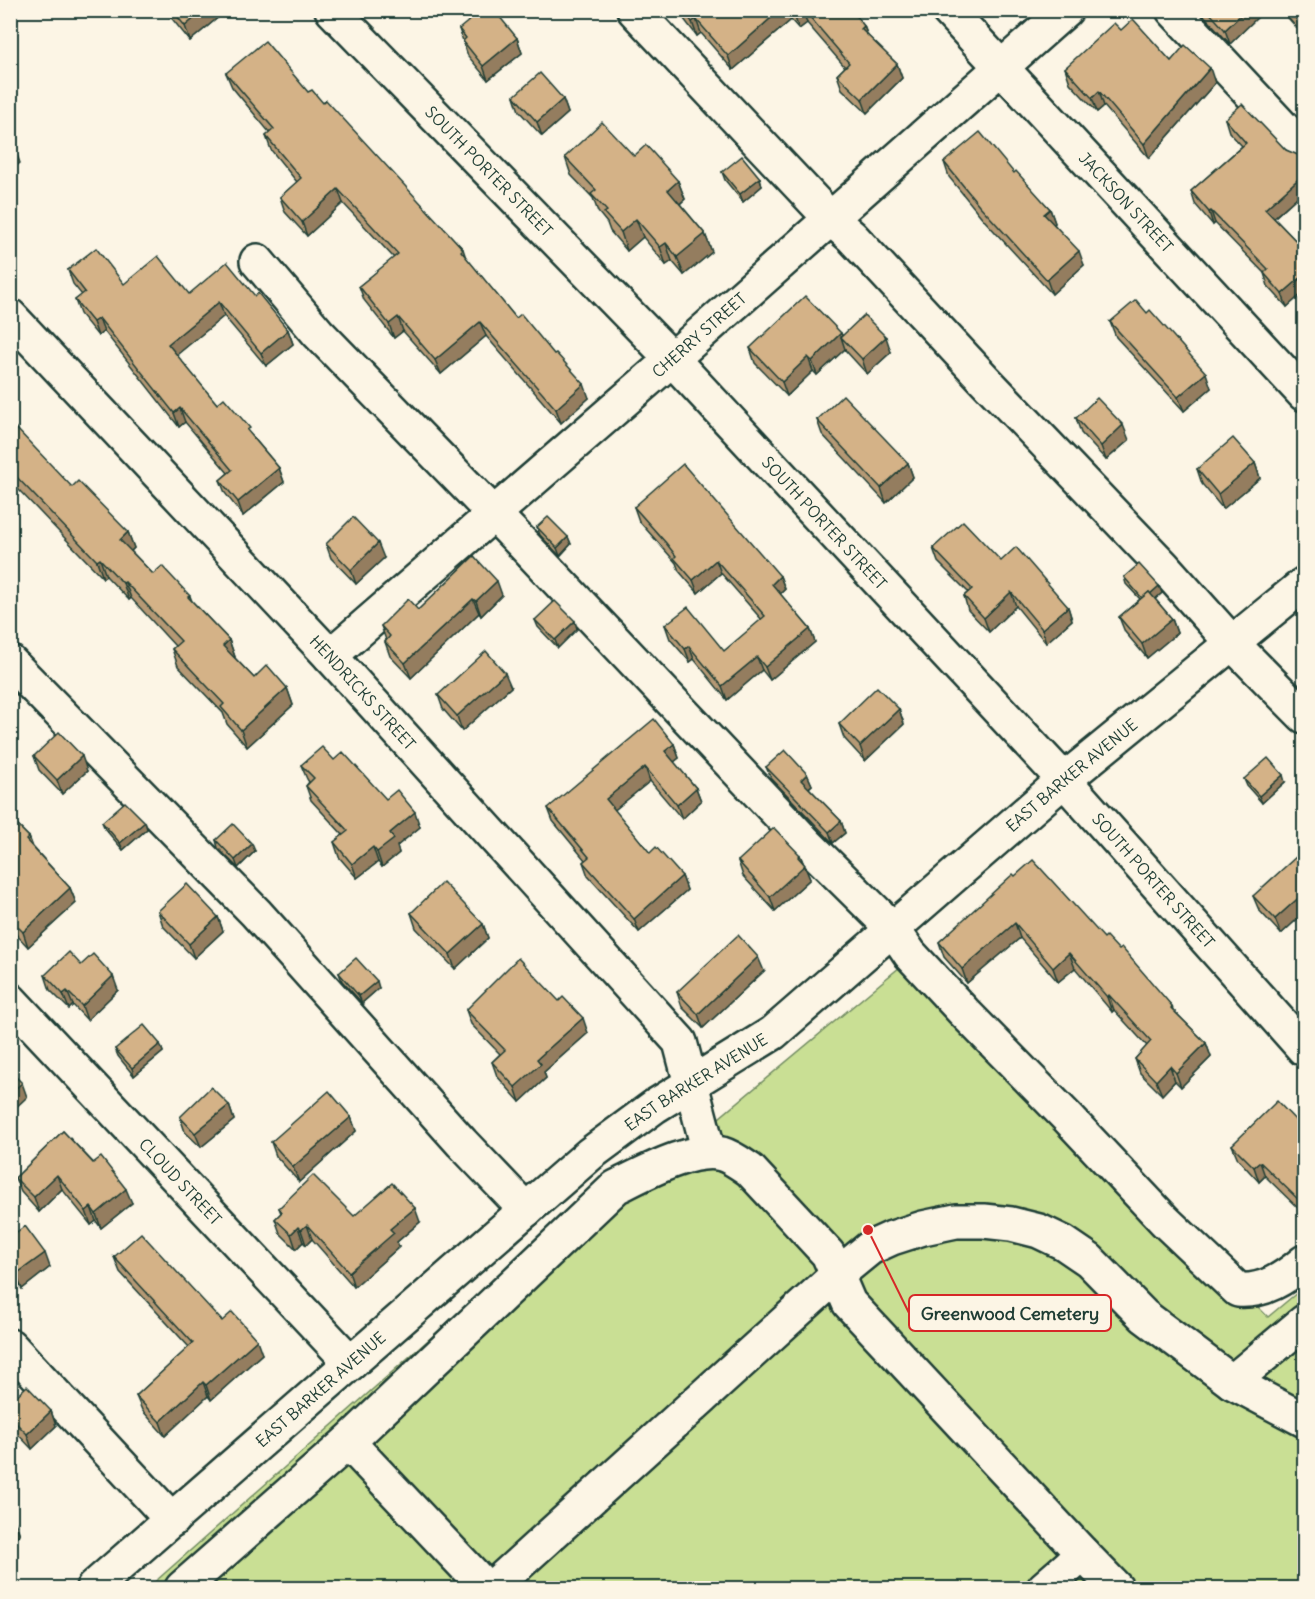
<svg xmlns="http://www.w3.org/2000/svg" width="1315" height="1599" font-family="Delius,sans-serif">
  <rect width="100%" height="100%" fill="#fcf5e5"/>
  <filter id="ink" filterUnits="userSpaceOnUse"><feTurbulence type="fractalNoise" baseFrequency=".0167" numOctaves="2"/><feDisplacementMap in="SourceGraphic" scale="12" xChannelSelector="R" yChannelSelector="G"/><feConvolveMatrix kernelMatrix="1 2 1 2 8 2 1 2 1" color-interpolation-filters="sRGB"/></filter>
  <g filter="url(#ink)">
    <path fill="#c9df94" stroke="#748e64" stroke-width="1.5" d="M 912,957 L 1268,1317 L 1304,1287 L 1304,1588 L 148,1588 L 617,1173 L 702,1132 Z"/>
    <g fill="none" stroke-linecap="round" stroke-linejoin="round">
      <defs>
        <g id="minor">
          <path id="s1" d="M 332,10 L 672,359 L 1064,780 L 1304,1049"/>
          <path d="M 634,10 L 831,219 L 852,237 L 985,380 L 1164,567 L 1232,643 L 1304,716"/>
          <path id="s2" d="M 948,10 L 1304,394"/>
          <path d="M 1173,10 L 1304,150"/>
          <path d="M 257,261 L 318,333 L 522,543 L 809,846 L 893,929 L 910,954 L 964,1012 L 1067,1117 L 1165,1221 L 1238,1290 C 1264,1292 1285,1278 1304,1262"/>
          <path id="s3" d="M 10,316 L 330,656 L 680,1042 L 709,1152"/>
          <path id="s4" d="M 330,656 L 672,359 L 1066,10"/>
          <path d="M 10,662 L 256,913 L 462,1143 L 526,1210"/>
          <path id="s5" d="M 10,1000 L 351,1363"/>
          <path d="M 10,1346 L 172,1520"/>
          <path d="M 1232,1382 L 1304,1322"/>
          <path d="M 348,1442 L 616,1187 C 643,1174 692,1146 722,1154 C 732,1157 741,1164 750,1170 L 828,1254 L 837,1275 L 870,1248 L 892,1238 L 923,1228 L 956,1221 L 984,1221 L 1011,1224 L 1039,1231 L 1064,1243 L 1089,1260 L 1144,1316 L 1232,1382 L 1304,1420"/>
          <path d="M 1083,1554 L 1116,1588"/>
          <path id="s6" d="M 93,1588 L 590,1154 L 655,1106 L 773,1033 L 1064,780 L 1304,584"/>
          <path d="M 182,1588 L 348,1442 L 486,1588"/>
          <path d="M 492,1588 L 837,1275 L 849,1303 L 1083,1554 L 1044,1588"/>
        </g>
      </defs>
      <use href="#minor" stroke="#1f3d34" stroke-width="38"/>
      <use href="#minor" stroke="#fcf5e5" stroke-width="33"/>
    </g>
    <g fill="#b69974" stroke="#1f3d34" stroke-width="1.5">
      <path d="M 165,10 L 227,10 L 190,41 Z"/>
      <path d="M 677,10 L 852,10 L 864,26 L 868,36 L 897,64 L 902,78 L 867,113 L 842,89 L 837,75 L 845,67 L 807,23 L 799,29 L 791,20 L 733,70 L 701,33 L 697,36 Z"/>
      <path d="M 1199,10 L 1265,10 L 1230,44 Z"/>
      <path d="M 1281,10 L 1305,10 L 1305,37 Z"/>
      <path d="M 459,29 L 517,38 L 522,53 L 488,80 L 468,56 Z"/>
      <path d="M 1121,30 L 1171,61 L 1215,83 L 1149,158 L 1104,106 L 1097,112 L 1070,83 L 1065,68 Z"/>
      <path d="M 226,73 L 308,92 L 323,103 L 463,249 L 466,258 L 516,318 L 589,398 L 561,423 L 486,336 L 441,374 L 403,331 L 394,338 L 364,300 L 359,286 L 394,258 L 343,203 L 307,236 L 285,212 L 280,197 L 297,182 L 271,150 L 266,136 L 270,133 L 232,87 Z"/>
      <path d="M 514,96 L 563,99 L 568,113 L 542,136 L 519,111 Z"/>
      <path d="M 1225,119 L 1286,150 L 1305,162 L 1305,190 L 1274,218 L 1298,243 L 1305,237 L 1305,291 L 1287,307 L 1268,286 L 1264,273 L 1215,223 L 1213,225 L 1195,204 L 1191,191 L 1242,146 L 1229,132 Z"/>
      <path d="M 565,157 L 678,181 L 685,199 L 680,204 L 705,234 L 712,252 L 684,275 L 672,261 L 666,265 L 643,237 L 627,251 L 610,231 L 607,223 L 598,212 L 593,198 L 571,175 Z"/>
      <path d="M 944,162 L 1014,173 L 1050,209 L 1055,223 L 1054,224 L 1084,265 L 1052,294 L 984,220 L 949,177 Z"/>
      <path d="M 722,172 L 760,178 L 762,186 L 743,202 L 725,180 Z"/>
      <path d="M 68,270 L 124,284 L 189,294 L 255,296 L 288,330 L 293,344 L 266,366 L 224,316 L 176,355 L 217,404 L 253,437 L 279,468 L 284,482 L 243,516 L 225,493 L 220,480 L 228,473 L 185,422 L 179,427 L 104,331 L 98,336 L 80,314 L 75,300 L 82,295 L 73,284 Z"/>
      <path d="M 1110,322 L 1211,388 L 1184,411 L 1116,337 Z"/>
      <path d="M 842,335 L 891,352 L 867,374 L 846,351 L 845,349 L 817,375 L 813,371 L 787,396 L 755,363 L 750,348 Z"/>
      <path d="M 1076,418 L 1129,440 L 1106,460 L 1081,433 Z"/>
      <path d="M 817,420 L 908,463 L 913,477 L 886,503 L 822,434 Z"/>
      <path d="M 10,431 L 72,487 L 128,532 L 134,548 L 131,551 L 153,574 L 190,596 L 192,601 L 229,640 L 235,657 L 235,658 L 254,678 L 287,688 L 293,705 L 247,747 L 227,724 L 223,713 L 178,666 L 172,649 L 175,646 L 131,598 L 129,600 L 106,576 L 103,578 L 18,489 L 10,497 Z"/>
      <path d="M 1255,463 L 1260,478 L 1223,509 L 1202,484 L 1197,469 Z"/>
      <path d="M 634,507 L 780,576 L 785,589 L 780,594 L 810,629 L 815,642 L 770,680 L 762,670 L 727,700 L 694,659 L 690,662 L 670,639 L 665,625 L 724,651 L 762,620 L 721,573 L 698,593 L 679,571 L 676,563 L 670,556 L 639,521 Z"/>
      <path d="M 537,527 L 568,537 L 571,544 L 560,556 L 540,535 Z"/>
      <path d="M 326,544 L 384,558 L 356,584 L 331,558 Z"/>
      <path d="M 933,548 L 1001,561 L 1068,607 L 1072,620 L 1046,643 L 1016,606 L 989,632 L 968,610 L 964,596 L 968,592 L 938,562 Z"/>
      <path d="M 474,556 L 502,595 L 481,616 L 479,613 L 411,678 L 390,656 L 385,642 L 386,640 L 381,626 L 418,610 Z"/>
      <path d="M 1124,577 L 1159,586 L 1162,593 L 1155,599 L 1172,619 L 1177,633 L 1147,658 L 1125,632 L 1119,617 L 1140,599 L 1126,584 Z"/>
      <path d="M 535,620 L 577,629 L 558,648 L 538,627 Z"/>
      <path d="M 511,687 L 462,731 L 443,709 L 438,695 Z"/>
      <path d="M 899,709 L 904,724 L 865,761 L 844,738 L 839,724 Z"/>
      <path d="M 674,744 L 679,758 L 674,762 L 696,788 L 701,801 L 682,819 L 650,781 L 614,810 L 650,853 L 682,876 L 687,890 L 639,932 L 588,876 L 583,862 L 585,860 L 553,821 L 548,808 Z"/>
      <path d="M 34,756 L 87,771 L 62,794 L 39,770 Z"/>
      <path d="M 334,760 L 420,827 L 397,846 L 399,853 L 382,867 L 378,862 L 357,878 L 339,857 L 334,842 L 343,835 L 311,800 L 306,786 L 309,782 L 307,779 L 301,765 Z"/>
      <path d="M 766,767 L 807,774 L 812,785 L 809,788 L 841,821 L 845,833 L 833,843 L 771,778 Z"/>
      <path d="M 1244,779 L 1285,782 L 1262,803 L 1247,786 Z"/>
      <path d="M 10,818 L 29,837 L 33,847 L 70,888 L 76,903 L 28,947 L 10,928 Z"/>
      <path d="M 102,822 L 145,822 L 147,829 L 123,850 L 105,829 Z"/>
      <path d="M 216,840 L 255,851 L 238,868 L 218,848 Z"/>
      <path d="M 800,855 L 810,879 L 775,911 L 743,876 L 738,861 Z"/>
      <path d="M 1305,864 L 1305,912 L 1281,934 L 1259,910 L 1253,896 Z"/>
      <path d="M 1015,876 L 1104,938 L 1119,950 L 1172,1006 L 1173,1010 L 1206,1043 L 1211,1057 L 1181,1087 L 1175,1081 L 1162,1095 L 1140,1073 L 1135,1059 L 1147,1046 L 1114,1010 L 1112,1012 L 1075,968 L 1058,982 L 1020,938 L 967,983 L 944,957 L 939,942 Z"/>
      <path d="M 158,911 L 218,917 L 223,931 L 194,958 L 163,926 Z"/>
      <path d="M 411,913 L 483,924 L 488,938 L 455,969 L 416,928 Z"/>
      <path d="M 81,965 L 118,990 L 87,1020 L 73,1005 L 69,1009 L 50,990 L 45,975 Z"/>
      <path d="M 764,971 L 703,1028 L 682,1007 L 677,992 Z"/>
      <path d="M 339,973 L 379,988 L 362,1003 L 342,981 Z"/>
      <path d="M 559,1001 L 588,1033 L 544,1072 L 546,1078 L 520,1102 L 497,1076 L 492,1062 L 500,1054 L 471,1024 L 466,1010 Z"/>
      <path d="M 160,1044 L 163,1052 L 134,1076 L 118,1056 L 115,1049 Z"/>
      <path d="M 229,1105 L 234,1120 L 201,1147 L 185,1132 L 180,1117 Z"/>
      <path d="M 351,1117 L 356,1131 L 299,1182 L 276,1156 L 271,1142 Z"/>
      <path d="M 1299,1124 L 1305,1136 L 1305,1215 L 1265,1176 L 1259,1182 L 1238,1159 L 1232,1145 Z"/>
      <path d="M 63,1131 L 132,1203 L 101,1228 L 96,1221 L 91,1225 L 62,1189 L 39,1212 L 21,1192 L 15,1178 Z"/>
      <path d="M 279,1208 L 354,1216 L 420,1222 L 397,1242 L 399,1247 L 354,1287 L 312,1239 L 306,1245 L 303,1242 L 296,1249 L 280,1233 L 275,1219 L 281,1213 Z"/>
      <path d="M 10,1237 L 50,1267 L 22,1289 L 10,1274 Z"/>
      <path d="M 114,1257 L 222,1321 L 262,1354 L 211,1400 L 208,1396 L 165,1436 L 142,1410 L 136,1396 L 189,1347 L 120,1272 Z"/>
      <path d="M 10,1402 L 51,1411 L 56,1426 L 32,1449 L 10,1426 Z"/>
    </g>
    <g fill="#947d5e" stroke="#1f3d34" stroke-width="1.5">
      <path d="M 204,10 L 227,10 L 190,41 L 185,26 Z"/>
      <path d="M 780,10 L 787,10 L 791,20 L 733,70 L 728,56 Z"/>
      <path d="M 800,10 L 803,10 L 807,23 L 799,29 L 794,15 Z"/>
      <path d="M 1246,10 L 1265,10 L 1230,44 L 1225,30 Z"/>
      <path d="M 10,11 L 13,18 L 10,21 Z"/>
      <path d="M 696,19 L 701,33 L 697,36 L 692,22 Z"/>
      <path d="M 864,26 L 869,40 L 861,29 Z"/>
      <path d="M 517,38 L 522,53 L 488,80 L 483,66 Z"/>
      <path d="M 897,64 L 902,78 L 867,113 L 862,99 Z"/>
      <path d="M 1210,68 L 1215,83 L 1149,158 L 1144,144 Z"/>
      <path d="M 1099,91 L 1104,106 L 1097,112 L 1092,98 Z"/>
      <path d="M 563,99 L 568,113 L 542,136 L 537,122 Z"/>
      <path d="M 15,149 L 20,163 L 10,171 L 10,153 Z"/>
      <path d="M 1305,173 L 1305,190 L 1270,221 L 1265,209 Z"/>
      <path d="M 760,178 L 762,186 L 743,202 L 740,194 Z"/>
      <path d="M 678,181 L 685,199 L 675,208 L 668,190 Z"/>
      <path d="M 338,189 L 343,203 L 307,236 L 302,222 Z"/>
      <path d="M 1050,209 L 1055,223 L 1049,228 L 1044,214 Z"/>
      <path d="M 1211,211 L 1215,223 L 1213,225 L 1209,212 Z"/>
      <path d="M 636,219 L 643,237 L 627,251 L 621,232 Z"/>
      <path d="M 705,234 L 712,252 L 684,275 L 677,257 Z"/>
      <path d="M 666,243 L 672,261 L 666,265 L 660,247 Z"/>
      <path d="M 1079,251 L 1084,265 L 1052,294 L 1047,280 Z"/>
      <path d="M 1305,274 L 1305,291 L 1287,307 L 1282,294 Z"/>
      <path d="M 219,302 L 224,316 L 173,358 L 168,344 Z"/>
      <path d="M 398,317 L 403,331 L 394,338 L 389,324 Z"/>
      <path d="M 99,318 L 104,331 L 98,336 L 93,322 Z"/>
      <path d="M 480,322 L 486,336 L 441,374 L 435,360 Z"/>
      <path d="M 288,330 L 293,344 L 266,366 L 261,353 Z"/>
      <path d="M 841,333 L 844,340 L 841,337 L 845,349 L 817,375 L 812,361 Z"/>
      <path d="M 886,337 L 891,352 L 867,374 L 862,359 Z"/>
      <path d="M 808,357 L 813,371 L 787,396 L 782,382 Z"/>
      <path d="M 1206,373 L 1211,388 L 1184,411 L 1178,397 Z"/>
      <path d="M 584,384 L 589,398 L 561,423 L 556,409 Z"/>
      <path d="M 180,408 L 185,422 L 179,427 L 174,413 Z"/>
      <path d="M 1123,425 L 1129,440 L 1106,460 L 1101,446 Z"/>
      <path d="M 908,463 L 913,477 L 886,503 L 881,488 Z"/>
      <path d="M 1255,463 L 1260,478 L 1223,509 L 1218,494 Z"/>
      <path d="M 279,468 L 284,482 L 243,516 L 238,502 Z"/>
      <path d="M 12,472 L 18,489 L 10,497 L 10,474 Z"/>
      <path d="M 128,532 L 134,548 L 126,556 L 120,540 Z"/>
      <path d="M 568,537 L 571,544 L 560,556 L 557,548 Z"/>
      <path d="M 378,543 L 384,558 L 356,584 L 351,570 Z"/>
      <path d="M 100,559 L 106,576 L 103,578 L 97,561 Z"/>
      <path d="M 716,560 L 721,573 L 698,593 L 693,580 Z"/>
      <path d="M 780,576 L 785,589 L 777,597 L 772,584 Z"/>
      <path d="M 497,581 L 502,595 L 481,616 L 476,601 Z"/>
      <path d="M 125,582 L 131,598 L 129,600 L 123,583 Z"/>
      <path d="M 1159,586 L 1162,593 L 1146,607 L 1144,599 Z"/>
      <path d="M 1011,592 L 1016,606 L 989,632 L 984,618 Z"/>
      <path d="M 473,599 L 479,613 L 411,678 L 405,663 Z"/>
      <path d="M 1068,607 L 1072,620 L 1046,643 L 1042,629 Z"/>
      <path d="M 1172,619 L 1177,633 L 1147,658 L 1142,644 Z"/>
      <path d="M 575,621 L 577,629 L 558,648 L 555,640 Z"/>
      <path d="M 810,629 L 815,642 L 770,680 L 765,667 Z"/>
      <path d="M 229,640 L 235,657 L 229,663 L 223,646 Z"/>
      <path d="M 689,646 L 694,659 L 690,662 L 685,649 Z"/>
      <path d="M 757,657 L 762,670 L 727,700 L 722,686 Z"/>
      <path d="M 505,673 L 511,687 L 462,731 L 457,716 Z"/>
      <path d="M 287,688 L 293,705 L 247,747 L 241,730 Z"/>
      <path d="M 899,709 L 904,724 L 865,761 L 860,746 Z"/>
      <path d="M 674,744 L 679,758 L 670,765 L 665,751 Z"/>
      <path d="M 82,756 L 87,771 L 62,794 L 57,780 Z"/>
      <path d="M 645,767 L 650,781 L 611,813 L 606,799 Z"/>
      <path d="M 807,774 L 812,785 L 805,791 L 801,780 Z"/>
      <path d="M 1283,775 L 1285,782 L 1262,803 L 1259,796 Z"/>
      <path d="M 696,788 L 701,801 L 682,819 L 677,805 Z"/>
      <path d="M 415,812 L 420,827 L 397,846 L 399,853 L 382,867 L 377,852 L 390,833 Z"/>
      <path d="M 841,821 L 845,833 L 833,843 L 829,832 Z"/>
      <path d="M 145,822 L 147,829 L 123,850 L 120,843 Z"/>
      <path d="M 29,837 L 34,852 L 26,840 Z"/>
      <path d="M 252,844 L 255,851 L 238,868 L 235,860 Z"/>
      <path d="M 373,847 L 378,862 L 357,878 L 352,864 Z"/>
      <path d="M 800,855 L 810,879 L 775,911 L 770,897 Z"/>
      <path d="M 682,876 L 687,890 L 639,932 L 634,919 Z"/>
      <path d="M 70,888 L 76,903 L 28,947 L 23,932 Z"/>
      <path d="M 1305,892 L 1305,912 L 1281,934 L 1275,919 Z"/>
      <path d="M 218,917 L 223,931 L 194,958 L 189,944 Z"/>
      <path d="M 1015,923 L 1020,938 L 967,983 L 962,969 Z"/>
      <path d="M 483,924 L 488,938 L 455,969 L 450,954 Z"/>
      <path d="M 1069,953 L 1075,968 L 1058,982 L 1053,968 Z"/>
      <path d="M 758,957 L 764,971 L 703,1028 L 698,1014 Z"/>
      <path d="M 113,976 L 118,990 L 87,1020 L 82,1006 Z"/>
      <path d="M 377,981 L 379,988 L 362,1003 L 359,996 Z"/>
      <path d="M 67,991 L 73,1005 L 69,1009 L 63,994 Z"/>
      <path d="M 1109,995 L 1114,1010 L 1112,1012 L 1107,997 Z"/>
      <path d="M 583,1018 L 588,1033 L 544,1072 L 546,1078 L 520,1102 L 515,1087 L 537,1059 Z"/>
      <path d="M 1206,1043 L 1211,1057 L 1181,1087 L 1176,1073 Z"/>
      <path d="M 160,1044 L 163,1052 L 134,1076 L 132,1068 Z"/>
      <path d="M 1170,1066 L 1175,1081 L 1162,1095 L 1156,1081 Z"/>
      <path d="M 22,1083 L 27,1097 L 10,1113 L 10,1093 Z"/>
      <path d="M 229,1105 L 234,1120 L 201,1147 L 195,1133 Z"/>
      <path d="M 351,1117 L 356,1131 L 299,1182 L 293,1167 Z"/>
      <path d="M 1299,1124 L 1305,1138 L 1296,1127 Z"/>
      <path d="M 1260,1162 L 1265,1176 L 1259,1182 L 1254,1167 Z"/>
      <path d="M 57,1175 L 62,1189 L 39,1212 L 34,1197 Z"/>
      <path d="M 126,1189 L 132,1203 L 101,1228 L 96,1214 Z"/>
      <path d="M 91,1207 L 96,1221 L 91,1225 L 86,1211 Z"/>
      <path d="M 415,1208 L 420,1222 L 397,1242 L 399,1247 L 354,1287 L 349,1272 L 390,1229 Z"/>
      <path d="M 307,1225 L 312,1239 L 306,1245 L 301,1230 Z"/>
      <path d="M 298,1227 L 303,1242 L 296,1249 L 291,1234 Z"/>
      <path d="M 45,1253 L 50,1267 L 22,1289 L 16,1274 Z"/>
      <path d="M 257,1340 L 262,1354 L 211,1400 L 206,1385 Z"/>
      <path d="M 203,1382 L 208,1396 L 165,1436 L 160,1422 Z"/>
      <path d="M 51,1411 L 56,1426 L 32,1449 L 27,1434 Z"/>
      <path d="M 14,1520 L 20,1534 L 11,1541 L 12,1545 L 10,1547 L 10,1523 Z"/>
    </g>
    <g fill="#d4b287" stroke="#1f3d34" stroke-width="1.5">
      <path d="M 172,10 L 204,10 L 185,26 Z"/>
      <path d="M 482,10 L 494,10 L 517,38 L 483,66 L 463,41 L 466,38 L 459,29 Z"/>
      <path d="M 683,10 L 780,10 L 728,56 L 696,19 L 692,22 Z"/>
      <path d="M 790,10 L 800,10 L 794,15 Z"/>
      <path d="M 804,10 L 852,10 L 864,26 L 861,29 L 897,64 L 862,99 L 837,75 L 849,63 Z"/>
      <path d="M 1207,10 L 1246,10 L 1225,30 Z"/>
      <path d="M 1288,10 L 1305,10 L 1305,29 Z"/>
      <path d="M 1133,19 L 1171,61 L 1185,45 L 1210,68 L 1144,144 L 1099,91 L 1092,98 L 1065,68 L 1114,23 L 1121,30 Z"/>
      <path d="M 265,41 L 308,92 L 312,90 L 323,103 L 326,100 L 463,249 L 461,251 L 516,318 L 521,314 L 554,354 L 556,353 L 584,384 L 556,409 L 480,322 L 435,360 L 398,317 L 389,324 L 359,286 L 398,254 L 338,189 L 302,222 L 280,197 L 301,178 L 266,136 L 274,129 L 226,73 Z"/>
      <path d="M 540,73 L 563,99 L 537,122 L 514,96 Z"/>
      <path d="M 1242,104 L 1286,150 L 1298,155 L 1305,162 L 1305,173 L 1265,209 L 1298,243 L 1305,237 L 1305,274 L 1282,294 L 1264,273 L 1268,269 L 1211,211 L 1209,212 L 1191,191 L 1246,143 L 1225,119 Z"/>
      <path d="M 602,122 L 634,156 L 646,145 L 678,181 L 668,190 L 705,234 L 677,257 L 666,243 L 660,247 L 636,219 L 621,232 L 604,213 L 607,211 L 591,194 L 596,190 L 565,157 Z"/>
      <path d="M 980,132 L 1014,173 L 1016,171 L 1050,209 L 1044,214 L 1079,251 L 1047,280 L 979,205 L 944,162 Z"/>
      <path d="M 10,144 L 15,149 L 10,153 Z"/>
      <path d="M 742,156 L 760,178 L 740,194 L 722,172 Z"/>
      <path d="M 96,248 L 124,284 L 158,256 L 189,294 L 227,262 L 255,296 L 258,293 L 288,330 L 261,353 L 219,302 L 168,344 L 217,404 L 224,398 L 250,428 L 247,430 L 279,468 L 238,502 L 220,480 L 232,470 L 180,408 L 174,413 L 99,318 L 93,322 L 75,300 L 85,292 L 68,270 Z"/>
      <path d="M 805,296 L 841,333 L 812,361 L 808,357 L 782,382 L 750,348 Z"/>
      <path d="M 1136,300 L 1147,313 L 1150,310 L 1206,373 L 1178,397 L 1110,322 Z"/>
      <path d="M 864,315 L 886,337 L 862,359 L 841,337 Z"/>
      <path d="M 843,395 L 908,463 L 881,488 L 817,420 Z"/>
      <path d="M 1097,398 L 1123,425 L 1101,446 L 1076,418 Z"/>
      <path d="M 15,427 L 72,487 L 78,481 L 128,532 L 120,540 L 153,574 L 162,566 L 190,596 L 188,597 L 229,640 L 223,646 L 254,678 L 267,665 L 287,688 L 241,730 L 221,707 L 224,704 L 172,649 L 181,641 L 125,582 L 123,583 L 100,559 L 97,561 L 12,472 L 10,474 L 10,431 Z"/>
      <path d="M 1233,438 L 1255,463 L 1218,494 L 1197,469 Z"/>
      <path d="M 683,464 L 780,576 L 772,584 L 810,629 L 765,667 L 757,657 L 722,686 L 689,646 L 685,649 L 665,625 L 688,607 L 724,651 L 765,616 L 716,560 L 693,580 L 674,558 L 676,556 L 666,543 L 634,507 Z"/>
      <path d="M 353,517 L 378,543 L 351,570 L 326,544 Z"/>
      <path d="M 548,517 L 568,537 L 557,548 L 537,527 Z"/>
      <path d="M 963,521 L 1001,561 L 1016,547 L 1068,607 L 1042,629 L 1011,592 L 984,618 L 964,596 L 972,589 L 933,548 Z"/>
      <path d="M 474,556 L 497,581 L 476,601 L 473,599 L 405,663 L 385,642 L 390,636 L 381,626 L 408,599 L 418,610 Z"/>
      <path d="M 1139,564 L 1159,586 L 1150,594 L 1149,592 L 1142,598 L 1124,577 Z"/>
      <path d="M 1149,592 L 1172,619 L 1142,644 L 1119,617 Z"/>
      <path d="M 555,601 L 575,621 L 555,640 L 535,620 Z"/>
      <path d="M 486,651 L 505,673 L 457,716 L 438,695 Z"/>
      <path d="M 877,687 L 899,709 L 860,746 L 839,724 Z"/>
      <path d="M 654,719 L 674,744 L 665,751 L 696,788 L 677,805 L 645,767 L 606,799 L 650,853 L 656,847 L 682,876 L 634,919 L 583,862 L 589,857 L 548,808 Z"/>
      <path d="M 59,732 L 82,756 L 57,780 L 34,756 Z"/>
      <path d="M 322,747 L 334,760 L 343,752 L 386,799 L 397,790 L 415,812 L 390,833 L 394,839 L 377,852 L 373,847 L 352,864 L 334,842 L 348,831 L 306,786 L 314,778 L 301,765 Z"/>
      <path d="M 785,750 L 807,774 L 801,780 L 841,821 L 829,832 L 766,767 Z"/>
      <path d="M 1268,758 L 1283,775 L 1259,796 L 1244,779 Z"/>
      <path d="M 125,802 L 145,822 L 120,843 L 102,822 Z"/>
      <path d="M 10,818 L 29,837 L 26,840 L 70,888 L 23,932 L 10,919 Z"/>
      <path d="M 233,824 L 252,844 L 235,860 L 216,840 Z"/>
      <path d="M 774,828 L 800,855 L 798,857 L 805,865 L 770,897 L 738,861 Z"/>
      <path d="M 1297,856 L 1305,864 L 1305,892 L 1275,919 L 1253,896 Z"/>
      <path d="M 1033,860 L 1104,938 L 1106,936 L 1119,950 L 1122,948 L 1172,1006 L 1171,1008 L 1206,1043 L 1176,1073 L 1170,1066 L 1156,1081 L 1135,1059 L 1151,1041 L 1109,995 L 1107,997 L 1069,953 L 1053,968 L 1015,923 L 962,969 L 939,942 L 1013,874 L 1015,876 Z"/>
      <path d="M 443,882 L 483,924 L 450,954 L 411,913 Z"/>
      <path d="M 187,884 L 218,917 L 189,944 L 158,911 Z"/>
      <path d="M 738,935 L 758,957 L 698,1014 L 677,992 Z"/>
      <path d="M 69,952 L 81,965 L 93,954 L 113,976 L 82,1006 L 67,991 L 63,994 L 45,975 Z"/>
      <path d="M 356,958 L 377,981 L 359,996 L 339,973 Z"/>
      <path d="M 518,958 L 559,1001 L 563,997 L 583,1018 L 537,1059 L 541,1064 L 515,1087 L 492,1062 L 505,1050 L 466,1010 Z"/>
      <path d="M 144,1025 L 160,1044 L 132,1068 L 115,1049 Z"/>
      <path d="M 10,1071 L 22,1083 L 10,1093 Z"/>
      <path d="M 211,1087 L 229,1105 L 195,1133 L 180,1117 Z"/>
      <path d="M 329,1091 L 351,1117 L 293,1167 L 271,1142 Z"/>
      <path d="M 1277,1101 L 1299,1124 L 1296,1127 L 1305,1136 L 1305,1204 L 1304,1205 L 1260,1162 L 1254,1167 L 1232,1145 Z"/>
      <path d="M 63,1131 L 93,1163 L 101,1157 L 126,1189 L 96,1214 L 91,1207 L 86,1211 L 57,1175 L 34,1197 L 15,1178 Z"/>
      <path d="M 313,1175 L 354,1216 L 392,1183 L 415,1208 L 390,1229 L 394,1233 L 349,1272 L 307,1225 L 301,1230 L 298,1227 L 291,1234 L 275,1219 L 282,1212 L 279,1208 Z"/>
      <path d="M 25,1226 L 45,1253 L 16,1274 L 10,1266 L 10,1237 Z"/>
      <path d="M 141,1233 L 222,1321 L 232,1312 L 257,1340 L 206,1385 L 203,1382 L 160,1422 L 136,1396 L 193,1343 L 114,1257 Z"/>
      <path d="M 27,1386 L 51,1411 L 27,1434 L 10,1417 L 10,1402 Z"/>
      <path d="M 10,1515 L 14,1520 L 10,1523 Z"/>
    </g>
  </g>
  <g text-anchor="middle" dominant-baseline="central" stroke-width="4.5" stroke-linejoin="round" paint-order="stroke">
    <g font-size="16" fill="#1f3d34" stroke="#fcf5e5">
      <text stroke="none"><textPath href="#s1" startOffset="225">SOUTH PORTER STREET</textPath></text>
      <text stroke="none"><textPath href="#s2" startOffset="262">JACKSON STREET</textPath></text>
      <text stroke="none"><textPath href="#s4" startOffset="489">CHERRY STREET</textPath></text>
      <text stroke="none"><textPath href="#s1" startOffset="711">SOUTH PORTER STREET</textPath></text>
      <text stroke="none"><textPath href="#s3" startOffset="516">HENDRICKS STREET</textPath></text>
      <text stroke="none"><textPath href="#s6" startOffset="1274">EAST BARKER AVENUE</textPath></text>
      <text stroke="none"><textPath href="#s1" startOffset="1197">SOUTH PORTER STREET</textPath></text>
      <text stroke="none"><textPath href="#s6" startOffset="788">EAST BARKER AVENUE</textPath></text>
      <text stroke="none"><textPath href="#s5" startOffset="249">CLOUD STREET</textPath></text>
      <text stroke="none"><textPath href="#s6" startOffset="302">EAST BARKER AVENUE</textPath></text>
    </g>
  </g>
  <path fill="none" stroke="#d62828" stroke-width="2" d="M868 1230L909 1313"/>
  <circle fill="#d62828" stroke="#fcf5e5" stroke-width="2" cx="868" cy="1230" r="6"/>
  <rect fill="#fcf5e5" stroke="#d62828" stroke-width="2" x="909" y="1295" width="202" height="36" rx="6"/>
  <g font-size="18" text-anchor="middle" font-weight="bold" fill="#1f3d34">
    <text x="1010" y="1320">Greenwood Cemetery</text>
  </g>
  <rect width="1315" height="1599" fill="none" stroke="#fcf5e5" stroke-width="36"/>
  <rect x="18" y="18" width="1279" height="1563" fill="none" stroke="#1f3d34" stroke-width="2" filter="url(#ink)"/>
</svg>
